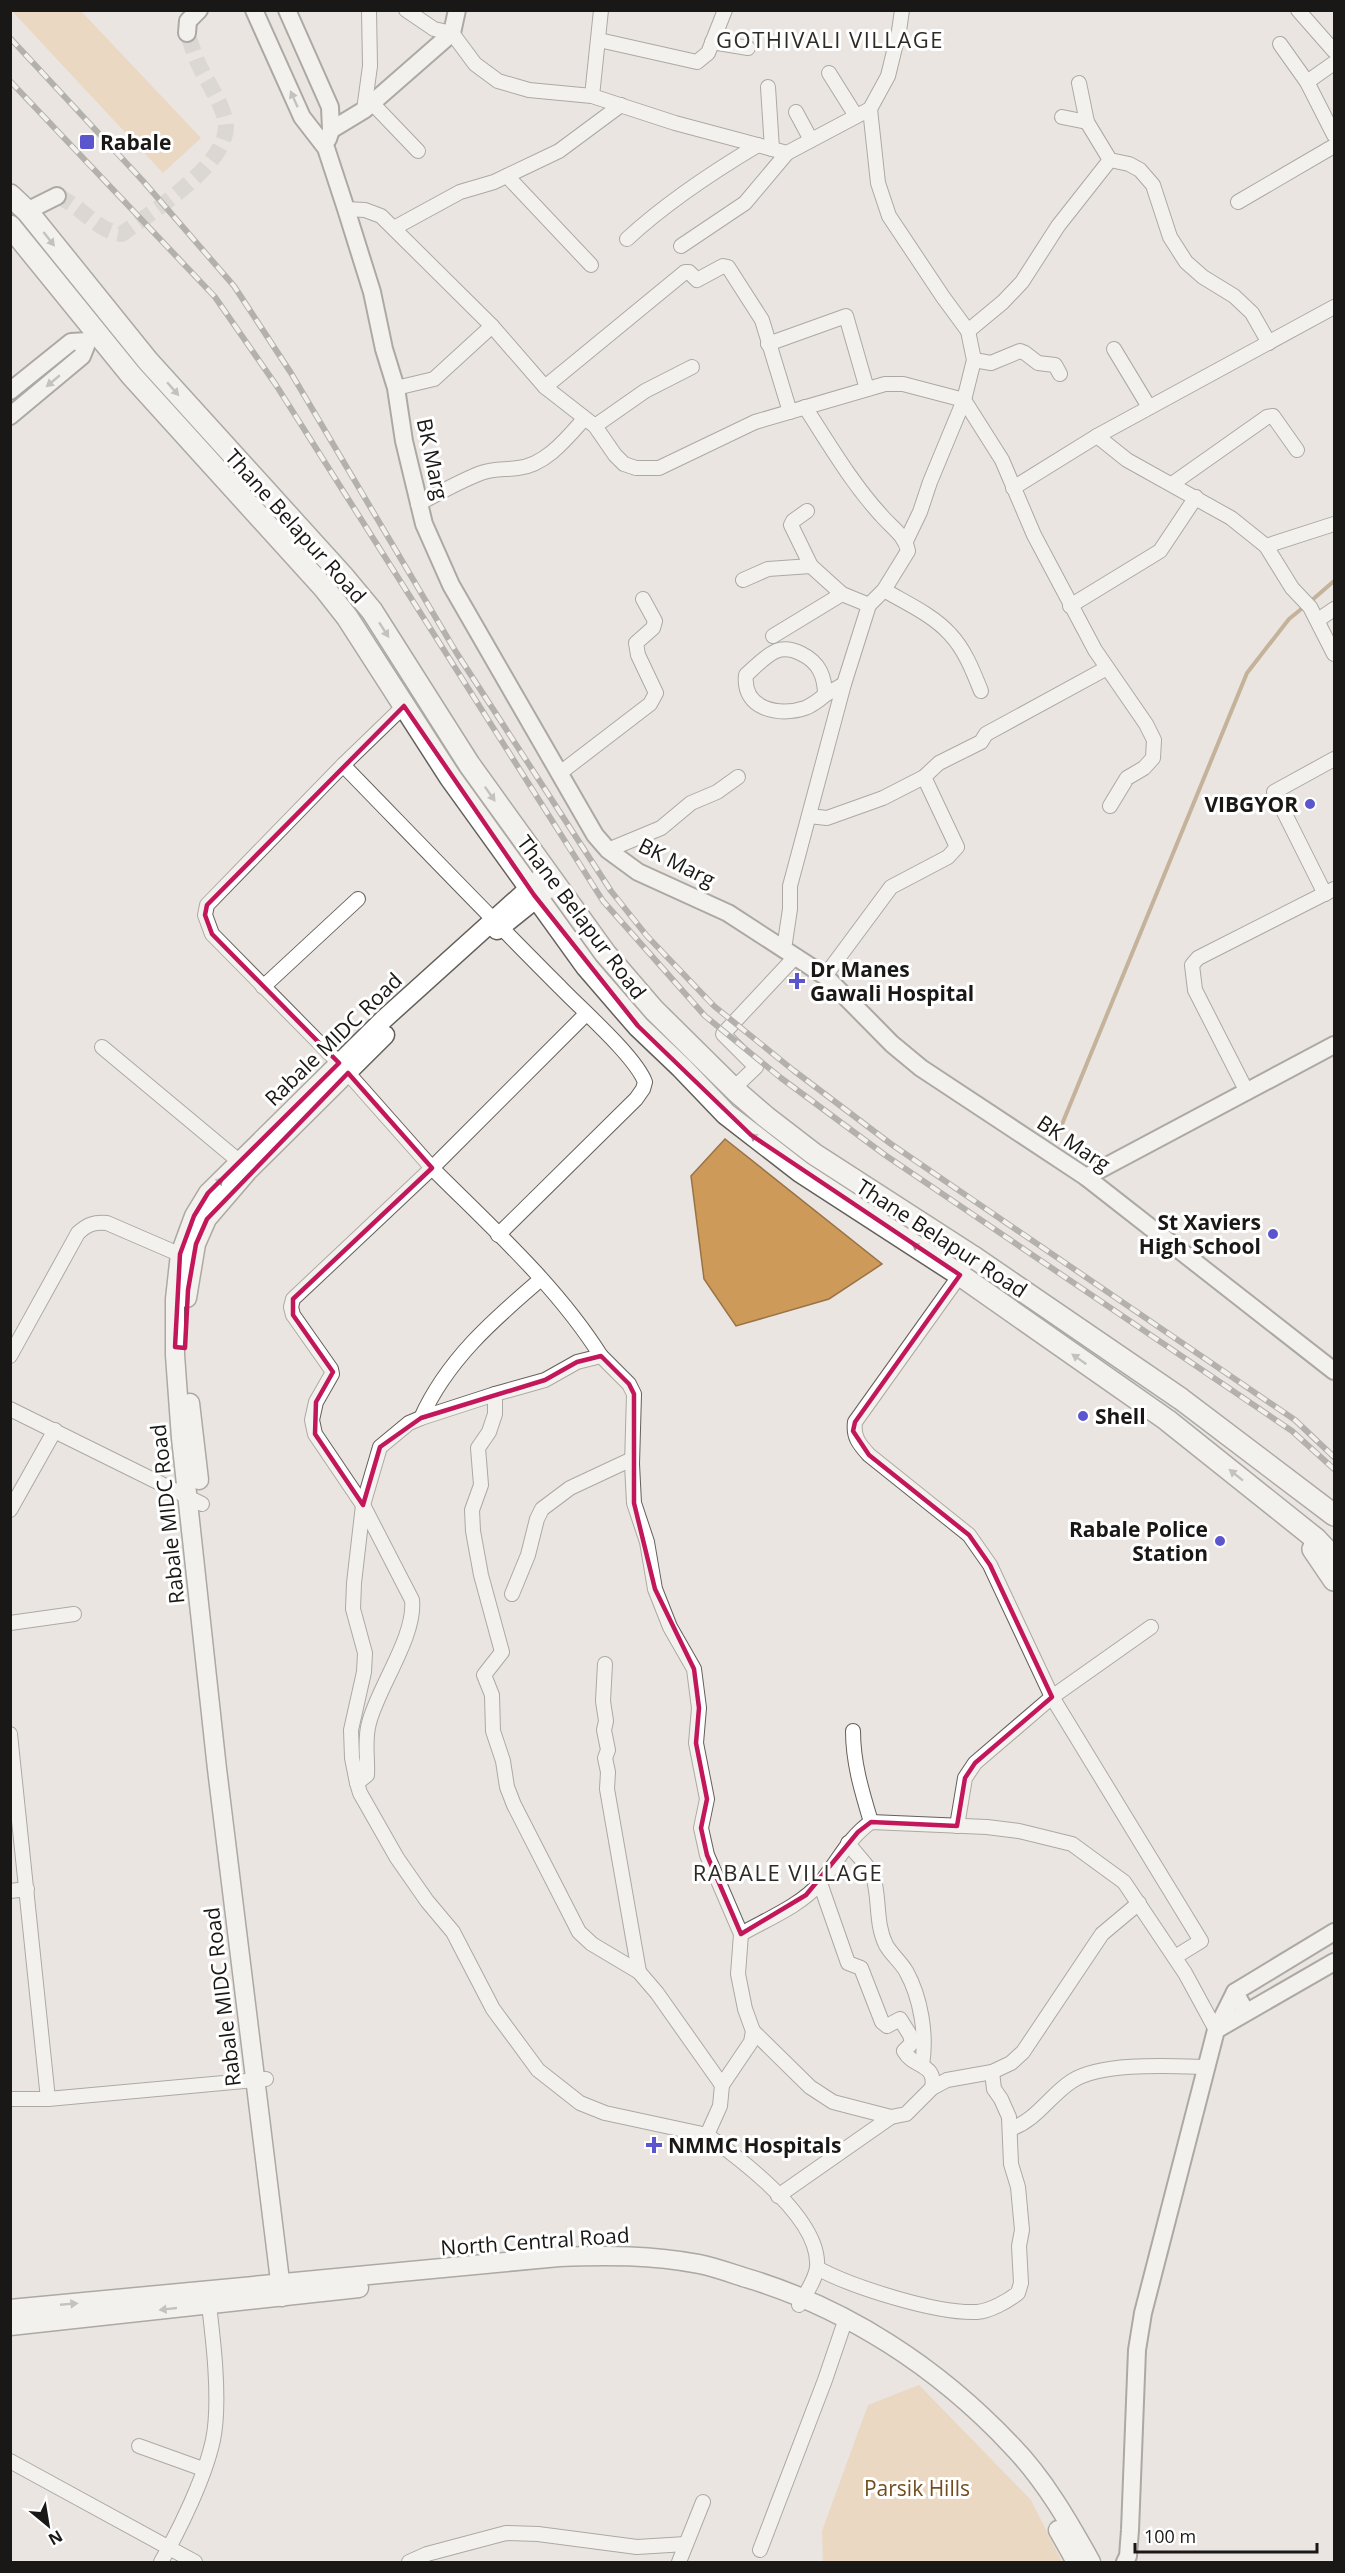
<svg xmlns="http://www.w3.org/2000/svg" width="1345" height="2573" font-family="'Open Sans',sans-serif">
  <rect width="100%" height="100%" fill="#eae5e0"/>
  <g fill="#ebc79f">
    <path d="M 12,11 L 81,11 L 201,138 L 163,173 Z"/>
    <path d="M 919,2385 L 1031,2500 L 1062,2562 L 823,2562 L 822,2531 L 868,2405 Z"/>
  </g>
  <path fill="#ce9a5a" stroke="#987346" stroke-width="1.5" d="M 725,1139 L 882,1264 L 829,1299 L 736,1326 L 704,1279 L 691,1176 Z"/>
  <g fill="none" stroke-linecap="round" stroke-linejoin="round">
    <g stroke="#987346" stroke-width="4">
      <path d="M 1311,601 L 1334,581"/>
      <path d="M 1058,1134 L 1247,673 L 1289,619 L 1305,606"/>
    </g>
    <path stroke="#cbc6c2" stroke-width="16" stroke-dasharray="16 8" stroke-linecap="butt" d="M 57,196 C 82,206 96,231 122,234 C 151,212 225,167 226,127 C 226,108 206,81 198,63 C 194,54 191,43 187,33"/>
    <defs>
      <g id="minor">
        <path d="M 406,10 L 434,29 L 452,33 L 475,64 L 498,81 L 529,90 L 592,96 L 675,123 L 787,153 L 870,109 L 888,76 L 899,31 L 902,10"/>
        <path d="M 1298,10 L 1334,51"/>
        <path d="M 599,40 L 697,62 L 708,53 L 725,10"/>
        <path d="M 712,42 L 748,48"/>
        <path d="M 1280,44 L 1307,82 L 1334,135"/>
        <path d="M 829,73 L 856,116"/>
        <path d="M 1307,82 L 1334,63"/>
        <path d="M 1079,83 L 1087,122 L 1110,160 L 1129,164 L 1140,170 L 1153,185 L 1170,237 L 1186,262 L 1203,277 L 1234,296 L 1252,313 L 1269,343"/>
        <path d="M 768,87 L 772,149"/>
        <path d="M 592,96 L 601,10"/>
        <path d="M 372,103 L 418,151"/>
        <path d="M 870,109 L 878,183 L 889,216 L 943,297 L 968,331 L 974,360 L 964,400 L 930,482 L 920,512 L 906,541"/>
        <path d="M 364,110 L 370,66 L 369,10"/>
        <path d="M 796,112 L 811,140"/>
        <path d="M 1062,117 L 1087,122"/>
        <path d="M 507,176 L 591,265"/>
        <path d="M 1238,202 L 1334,146"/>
        <path d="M 346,209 L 365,210 L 381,216 L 492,326 L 545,387 L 595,426 L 615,455 L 624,464 L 636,468 L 659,468 L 755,422 L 885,384 L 903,384 L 964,400 L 1002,460 L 1034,535 L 1095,650 L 1146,724 L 1154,740 L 1153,758 L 1144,768 L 1127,778 L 1110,806"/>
        <path d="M 394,228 L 460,192 L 494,182 L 559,151 L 621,105"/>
        <path d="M 627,239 C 667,202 711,173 758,145"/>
        <path d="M 681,246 L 745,203 L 787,153"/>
        <path d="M 968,331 L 1003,302 L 1022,282 L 1058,226 L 1110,160"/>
        <path d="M 768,344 L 846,316 L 867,389"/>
        <path d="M 1114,349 L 1149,407"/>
        <path d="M 974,360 L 991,363 L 1020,351 L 1025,353 L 1038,363 L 1055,365 L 1060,374"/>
        <path d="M 545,387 L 685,272 L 689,272 L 697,280 L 723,266 L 728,267 L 762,320 L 790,412"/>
        <path d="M 396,388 L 434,379 L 492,326"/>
        <path d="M 595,426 L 645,391 L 692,367"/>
        <path d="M 1097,436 L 1127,460 L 1231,518 L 1266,546 L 1292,588 L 1310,607 L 1334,654"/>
        <path d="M 1172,484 L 1267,417 L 1273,416 L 1297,450"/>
        <path d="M 1013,488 L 1097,436 L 1334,307"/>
        <path d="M 418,504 C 439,493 460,481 481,473 C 494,468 505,470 518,468 C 546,465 567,438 584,419"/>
        <path d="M 807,511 L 793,521 L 791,525 L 811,566"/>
        <path d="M 1266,546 L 1334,524"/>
        <path d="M 743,580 L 768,569 L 811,566 L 842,594 L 869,605"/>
        <path d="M 884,590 C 906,603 933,615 950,634 C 965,650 973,671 981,691"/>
        <path d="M 1070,606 L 1160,551 L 1196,497"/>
        <path d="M 1318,620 L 1334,609"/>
        <path d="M 773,636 L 842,594"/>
        <path d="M 825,695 C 819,700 813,705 805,708 C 779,717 742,709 746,675 C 755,667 765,656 776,651 C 791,645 813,657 820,671 C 824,679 825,687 825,695 L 844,684"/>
        <path d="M 343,765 L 404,706"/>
        <path d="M 560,773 L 650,704 L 656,693 L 638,655 L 636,643 L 653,628 L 655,621 L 643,599"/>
        <path d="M 809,816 L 827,818 L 883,798 L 924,777 L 939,763 L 981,742 L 986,734 L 1107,668"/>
        <path d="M 608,850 L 661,828 L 691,803 L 717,792 L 738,777"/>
        <path d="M 1325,894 L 1274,792 L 1334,759"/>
        <path d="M 784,949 L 790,909 L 790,886 L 844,684 L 869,605 L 884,590 L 908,551 C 905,535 891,527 881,515 C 851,482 829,444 805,407"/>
        <path d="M 825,976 L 891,887 L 948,857 L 957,847 L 924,777"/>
        <path d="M 263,987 L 358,899"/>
        <path d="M 102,1047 L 246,1167"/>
        <path d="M 734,1088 L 756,1067 L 723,1034 L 796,956"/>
        <path d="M 1247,1092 L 1195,990 L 1192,965 L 1198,958 L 1334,889"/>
        <path d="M 498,1235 L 636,1099 L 643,1089 L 645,1082 C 635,1056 581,1009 560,987 C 487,914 415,839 343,765 L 207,905 L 205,915 L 212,934 L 339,1063 L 432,1168 L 586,1014"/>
        <path d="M 960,1275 L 855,1422 C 853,1437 859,1444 869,1455 L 969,1535 L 990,1565 L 1052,1697 L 1201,1941 L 1175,1957"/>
        <path d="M 10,1356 L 78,1233 C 88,1224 94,1222 107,1223 L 188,1258"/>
        <path d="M 601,1356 C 556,1285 491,1227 432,1168 L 293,1299 L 291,1307 L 293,1315 L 331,1369 L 332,1374 L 316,1402 L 312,1420 L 315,1434 L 363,1505 L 412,1600 C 416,1636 378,1687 369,1723 C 364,1740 368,1758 367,1775 L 357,1783 L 360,1793 L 397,1858 L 427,1901 L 453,1932 L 493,2009 L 538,2070 L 580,2103 L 605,2113 L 707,2135"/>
        <path d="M 10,1409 L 202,1504"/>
        <path d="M 421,1418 C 447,1360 493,1320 541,1279"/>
        <path d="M 10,1510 L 55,1430"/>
        <path d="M 512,1594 L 528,1555 L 537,1519 L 542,1509 L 570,1488 L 632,1459"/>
        <path d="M 10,1623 L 74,1614"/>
        <path d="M 605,1664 L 603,1701 L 606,1721 L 604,1730 L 608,1750 L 605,1758 L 608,1772 L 607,1789 L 639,1972"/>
        <path d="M 853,1731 C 853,1763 862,1792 871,1822"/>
        <path d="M 10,1734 L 48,2099"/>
        <path d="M 357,1783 L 352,1758 L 351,1730 L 364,1672 L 365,1653 L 353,1609 L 354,1583 L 363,1505 L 380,1447 L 409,1423 L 421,1418 L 495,1394"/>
        <path d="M 957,1826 L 965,1778 L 975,1763 L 1052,1697 L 1151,1627"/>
        <path d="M 848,1843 C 856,1855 867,1863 873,1876 C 880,1897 875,1923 886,1945 C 891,1954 900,1961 906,1971 C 921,1998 927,2035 922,2065"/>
        <path d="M 820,1883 L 848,1963 L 861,1968 L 882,2022 L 887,2026 L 900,2019 L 910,2035 L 912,2043 L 904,2051 C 913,2068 937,2063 932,2088"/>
        <path d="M 10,1891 L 27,1889"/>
        <path d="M 753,2031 L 810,2087 L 833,2102 L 891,2117 L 906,2114 L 932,2088 L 947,2080 L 992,2072 L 1011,2063 L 1023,2052 L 1102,1934 L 1139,1903"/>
        <path d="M 722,2085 L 657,1993 L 639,1972 L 592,1944 L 579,1932 L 514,1805 L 507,1787 L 503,1761 L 493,1731 L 492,1695 L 484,1675 L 502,1652 L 481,1575 L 473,1531 L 472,1510 L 481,1485 L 478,1448 L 489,1432 L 495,1414 L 495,1394 L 545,1380 L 577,1362 L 601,1356 L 629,1384 L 634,1394 L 632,1464 L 634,1503 L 647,1542 L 655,1589 L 670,1627 L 694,1669 L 699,1708 L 696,1743 L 707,1799 L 701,1828 L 707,1855 L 741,1934"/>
        <path d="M 10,2099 L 48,2099 L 266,2079"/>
        <path d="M 1010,2129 C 1036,2121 1050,2095 1072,2081 C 1102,2062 1171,2066 1206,2067"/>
        <path d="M 778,2196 L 891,2117"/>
        <path d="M 817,2268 C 852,2287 937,2314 977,2312 C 990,2311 1008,2301 1018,2293 L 1021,2283 L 1019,2246 L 1022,2230 L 1018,2187 L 1011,2164 L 1009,2117 L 1001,2099 L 994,2089 L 992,2072"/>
        <path d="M 799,2305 C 805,2295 816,2279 817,2267 C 821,2219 742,2160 707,2135 L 720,2106 L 722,2085 L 751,2042 L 753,2031 L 745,2009 L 738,1974 L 741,1934 C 767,1919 800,1906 820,1883 C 838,1862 847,1839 871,1822 L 987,1827 L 1019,1831 L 1072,1844 L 1124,1882 L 1185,1973 L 1216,2030"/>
        <path d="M 139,2446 L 203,2469"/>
        <path d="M 10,2461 L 195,2562"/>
        <path d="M 760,2550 L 825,2380 L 843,2327"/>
        <path d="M 161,2562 C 180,2529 205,2477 213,2440 C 221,2401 213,2337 208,2297"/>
        <path d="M 409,2562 L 427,2554 L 506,2533 L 538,2534 L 637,2547 L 686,2544"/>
        <path d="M 679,2562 L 703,2502"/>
      </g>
      <g id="tertiary">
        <path d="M 254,10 L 302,117 L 326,148 L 346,209 L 372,292 L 384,349 L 396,388 L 404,441 L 424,524 L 451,585 L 595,835 L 608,850 L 638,872 L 728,913 L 825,976 L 892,1044 L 921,1068 L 1086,1177 L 1334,1371"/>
        <path d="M 287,10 L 330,107 L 331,130 L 328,139"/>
        <path d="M 187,33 L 188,21 L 199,10"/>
        <path d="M 331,130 L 364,110 L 452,33 L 457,10"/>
        <path d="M 27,211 L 57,196"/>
        <path d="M 10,391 L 71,342 L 88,341"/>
        <path d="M 10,416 L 82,356 L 88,341 L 96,333"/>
        <path d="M 1086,1177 L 1334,1045"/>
        <path d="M 1246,2012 L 1235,1992 L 1334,1932"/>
        <path d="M 1216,2030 L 1235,1992"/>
        <path d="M 1125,2562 L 1128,2556 L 1130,2530 L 1137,2350 L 1143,2313 L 1216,2030 L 1334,1962"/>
      </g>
      <g id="secondary">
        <path d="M 497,930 L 548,889"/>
        <path d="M 187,1298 L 196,1244 L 207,1219 L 249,1170 L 385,1035"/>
        <path d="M 190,1403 L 199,1480"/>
        <path d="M 282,2297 L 217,1769 L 181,1438 L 175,1355 L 175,1299 L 180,1254 L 194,1216 L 208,1193 L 383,1020 L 546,873"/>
        <path d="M 10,2309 L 559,2257 C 606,2255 652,2255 699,2264 C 714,2267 728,2272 743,2277 C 846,2307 939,2368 1012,2446 C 1044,2479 1069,2522 1091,2562"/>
        <path d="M 10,2326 L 359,2288"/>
        <path d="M 1058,2530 L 1076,2562"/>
      </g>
      <g id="primary">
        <path d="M 10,195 L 27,211 L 148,361 L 342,575 L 372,611 L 469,764 L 605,953 L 654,1010 L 737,1092 L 766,1117 L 814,1154 L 972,1256 L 1181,1399 L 1334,1515"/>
        <path d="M 10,226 L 131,375 L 325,589 L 347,617 L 450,777 L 587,967 L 638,1026 L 681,1067 L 726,1114 L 801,1172 L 960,1275 L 1167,1420 L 1316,1539 L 1334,1558"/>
        <path d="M 1313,1549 L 1334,1580"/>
      </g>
    </defs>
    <use href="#minor" stroke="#635f5a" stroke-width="16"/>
    <use href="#tertiary" stroke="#635f5a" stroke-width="20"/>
    <use href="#secondary" stroke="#635f5a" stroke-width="21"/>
    <use href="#primary" stroke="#635f5a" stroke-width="24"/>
    <use href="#minor" stroke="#fff" stroke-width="14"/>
    <use href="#tertiary" stroke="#fff" stroke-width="16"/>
    <use href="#secondary" stroke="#fff" stroke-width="18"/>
    <use href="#primary" stroke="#fff" stroke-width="21"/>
    <defs>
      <g id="rail">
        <path d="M 10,38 L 143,181 L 234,286 L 291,373 L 456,652 L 611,891 L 647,936 L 714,1006 L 793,1070 L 891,1144 L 1295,1420 L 1334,1457"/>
        <path d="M 10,81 L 215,297 L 276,385 L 603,901 L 705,1016 L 781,1078 L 885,1155 L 1292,1431 L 1334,1469"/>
      </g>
    </defs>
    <use href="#rail" stroke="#74716e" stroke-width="6"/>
    <use href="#rail" stroke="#fff" stroke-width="4" stroke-dasharray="11" stroke-linecap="butt"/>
  </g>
  <defs><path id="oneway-solid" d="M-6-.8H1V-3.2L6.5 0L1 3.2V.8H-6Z" transform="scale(1.5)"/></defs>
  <g fill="#989796">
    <use href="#oneway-solid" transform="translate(294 99) rotate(-114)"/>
    <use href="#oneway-solid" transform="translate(49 239) rotate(52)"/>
    <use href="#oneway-solid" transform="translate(53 381) rotate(140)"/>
    <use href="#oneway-solid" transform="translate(173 389) rotate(49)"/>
    <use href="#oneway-solid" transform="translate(384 630) rotate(57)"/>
    <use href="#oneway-solid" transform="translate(490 794) rotate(55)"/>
    <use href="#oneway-solid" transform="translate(757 1139) rotate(-143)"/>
    <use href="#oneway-solid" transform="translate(217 1184) rotate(-46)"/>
    <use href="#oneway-solid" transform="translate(919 1248) rotate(-147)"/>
    <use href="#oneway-solid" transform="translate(1079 1359) rotate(-145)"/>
    <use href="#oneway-solid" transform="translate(1236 1475) rotate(-141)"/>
    <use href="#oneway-solid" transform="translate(69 2304) rotate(-5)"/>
    <use href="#oneway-solid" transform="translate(168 2309) rotate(174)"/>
  </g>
  <path d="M0 0H1345V2573H0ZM 404,706 L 534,895 L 638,1026 L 751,1135 L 960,1275 L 855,1422 L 853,1431 L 869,1455 L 969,1535 L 990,1565 L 1052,1697 L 975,1763 L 965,1778 L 957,1826 L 871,1822 L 858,1832 L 806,1895 L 741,1934 L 707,1855 L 701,1828 L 707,1799 L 696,1743 L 699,1708 L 694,1669 L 655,1589 L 634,1503 L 634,1394 L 629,1384 L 601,1356 L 577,1362 L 545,1380 L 421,1418 L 380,1447 L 363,1505 L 315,1434 L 316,1402 L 333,1372 L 293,1315 L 293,1299 L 432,1168 L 348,1073 L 207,1219 L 196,1244 L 188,1290 L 185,1348 L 175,1347 L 180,1254 L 194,1216 L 208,1193 L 339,1063 L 212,934 L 205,915 L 207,905 Z" fill="#eae5e0" fill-opacity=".55" fill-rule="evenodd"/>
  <path fill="none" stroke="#c2185b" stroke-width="4.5" stroke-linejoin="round" d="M 404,706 L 534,895 L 638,1026 L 751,1135 L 960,1275 L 855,1422 L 853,1431 L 869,1455 L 969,1535 L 990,1565 L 1052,1697 L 975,1763 L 965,1778 L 957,1826 L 871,1822 L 858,1832 L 806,1895 L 741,1934 L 707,1855 L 701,1828 L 707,1799 L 696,1743 L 699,1708 L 694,1669 L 655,1589 L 634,1503 L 634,1394 L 629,1384 L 601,1356 L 577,1362 L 545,1380 L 421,1418 L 380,1447 L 363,1505 L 315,1434 L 316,1402 L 333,1372 L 293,1315 L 293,1299 L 432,1168 L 348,1073 L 207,1219 L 196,1244 L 188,1290 L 185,1348 L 175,1347 L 180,1254 L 194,1216 L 208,1193 L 339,1063 L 212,934 L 205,915 L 207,905 Z"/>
  <g fill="#5b56ce" stroke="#fff" stroke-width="2">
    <rect x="79" y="134" width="16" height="16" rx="3"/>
    <circle cx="1310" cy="804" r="6"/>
    <path d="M794 972h6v6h6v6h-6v6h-6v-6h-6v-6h6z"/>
    <circle cx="1273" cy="1234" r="6"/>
    <circle cx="1083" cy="1416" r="6"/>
    <circle cx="1220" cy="1541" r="6"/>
    <path d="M651 2136h6v6h6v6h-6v6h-6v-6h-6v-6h6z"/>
  </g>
  <g text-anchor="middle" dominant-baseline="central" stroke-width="6" stroke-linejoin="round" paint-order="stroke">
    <g font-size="21" font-weight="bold" fill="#191816" stroke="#fff" text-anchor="start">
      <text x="100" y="142">Rabale</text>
      <text x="1298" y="804" text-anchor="end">VIBGYOR</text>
      <text x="810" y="969">Dr Manes<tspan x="810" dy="24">Gawali Hospital</tspan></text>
      <text x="1261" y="1222" text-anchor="end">St Xaviers<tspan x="1261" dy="24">High School</tspan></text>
      <text x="1095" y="1416">Shell</text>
      <text x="1208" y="1529" text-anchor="end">Rabale Police<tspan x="1208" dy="24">Station</tspan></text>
      <text x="668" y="2145">NMMC Hospitals</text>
    </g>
    <g font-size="21" fill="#191816" stroke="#fff">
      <text transform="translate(433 459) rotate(78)">BK Marg</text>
      <text transform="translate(296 526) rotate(48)">Thane Belapur Road</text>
      <text transform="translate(677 862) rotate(27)">BK Marg</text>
      <text transform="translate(582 917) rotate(53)">Thane Belapur Road</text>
      <text transform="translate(333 1039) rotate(-44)">Rabale MIDC Road</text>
      <text transform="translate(1074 1143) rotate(34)">BK Marg</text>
      <text transform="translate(942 1238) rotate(33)">Thane Belapur Road</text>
      <text transform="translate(167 1514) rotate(-96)">Rabale MIDC Road</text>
      <text transform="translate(222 1997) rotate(-97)">Rabale MIDC Road</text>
      <text transform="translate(535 2241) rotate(-4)">North Central Road</text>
    </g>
    <g font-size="21" fill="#724e1e" stroke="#fff">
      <text x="917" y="2488">Parsik Hills</text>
    </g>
    <g font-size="22" letter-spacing="1.5" fill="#2e2a26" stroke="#fff">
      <text x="830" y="39">GOTHIVALI VILLAGE</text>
      <text x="788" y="1872">RABALE VILLAGE</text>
    </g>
  </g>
  <rect width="1345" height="2573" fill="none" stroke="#191816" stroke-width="24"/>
  <g transform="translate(48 2525) rotate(150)" stroke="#ffffff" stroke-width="4.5" paint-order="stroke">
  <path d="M0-4.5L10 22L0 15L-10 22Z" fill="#191816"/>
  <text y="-9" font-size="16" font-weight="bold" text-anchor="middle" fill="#191816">N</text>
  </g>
  <path d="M1135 2543v9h182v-9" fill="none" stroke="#191816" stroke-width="3"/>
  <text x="1144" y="2543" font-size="18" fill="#191816" stroke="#ffffff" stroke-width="4.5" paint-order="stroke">100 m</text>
</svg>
